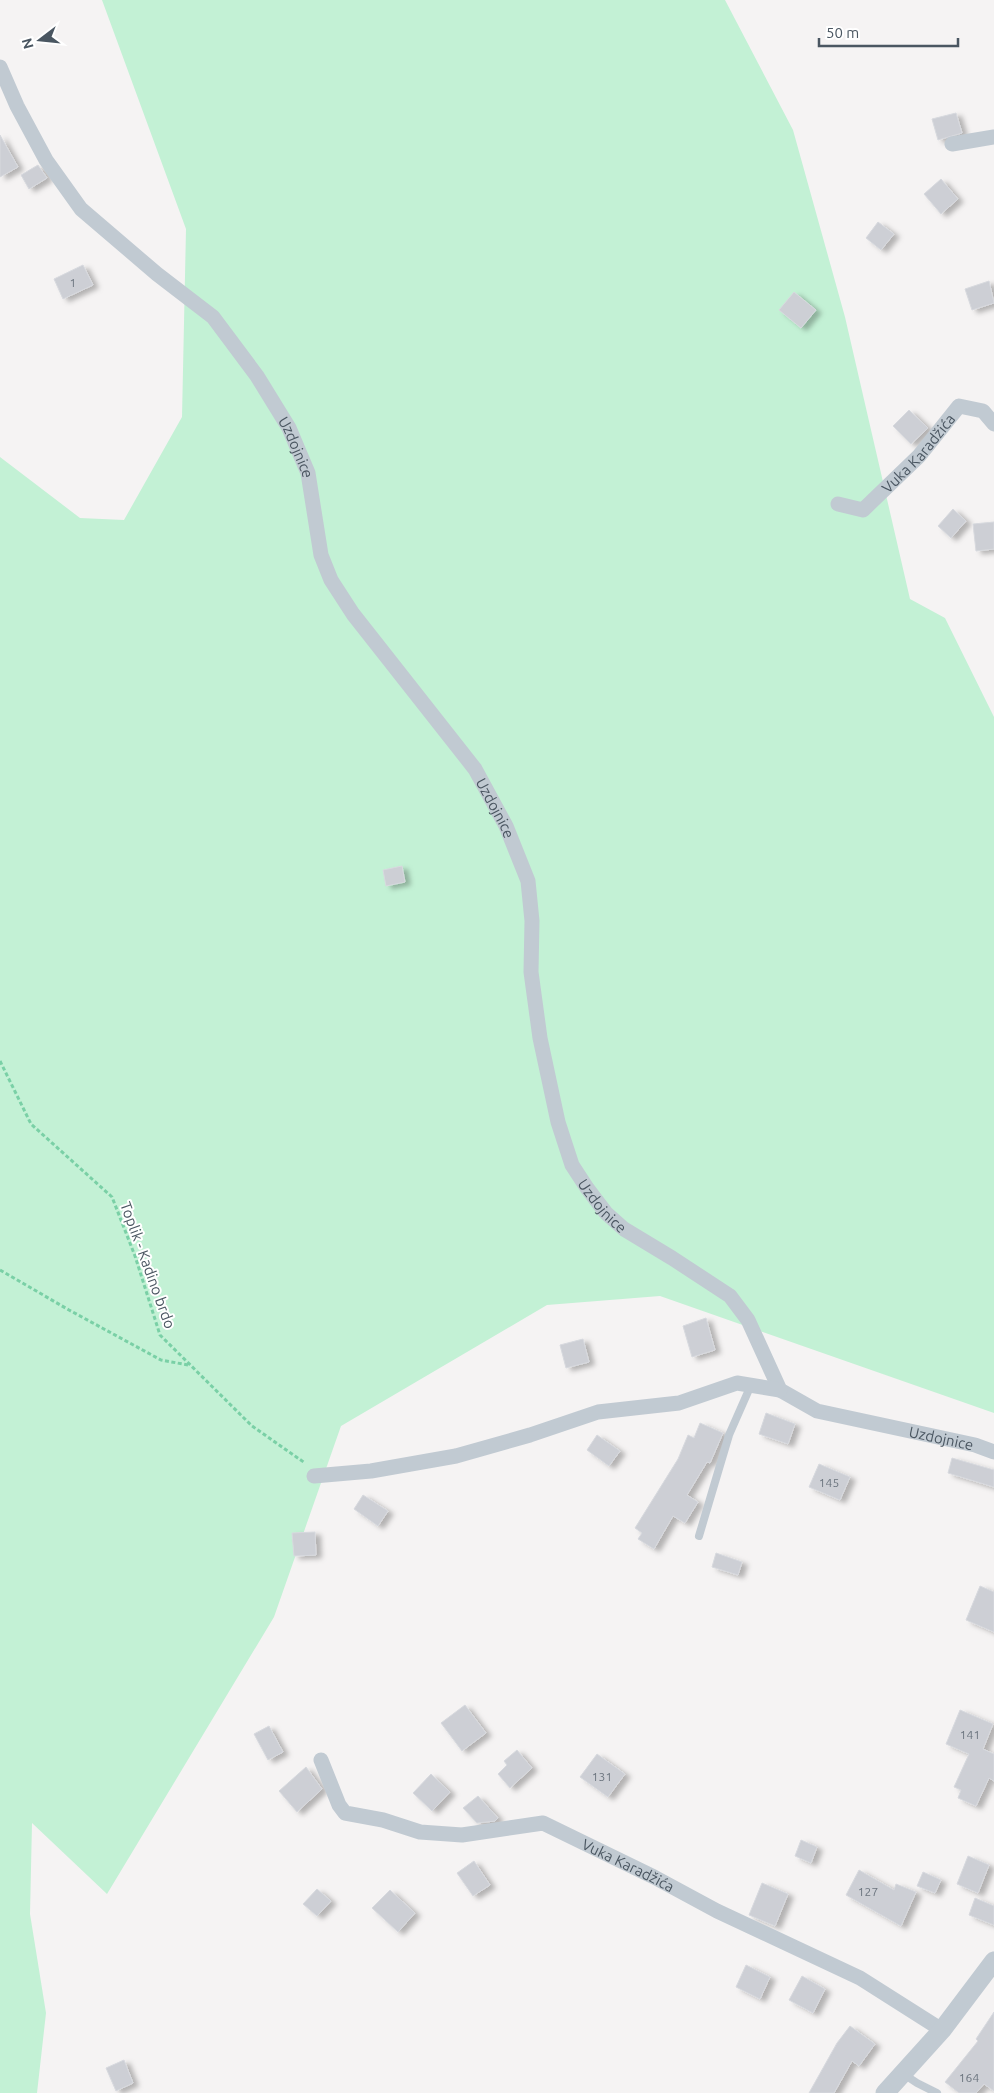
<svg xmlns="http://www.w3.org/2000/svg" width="994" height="2093" font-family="Ubuntu,sans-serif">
  <defs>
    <filter id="shadow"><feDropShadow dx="5.5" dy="3" stdDeviation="2.5" flood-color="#0004"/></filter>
  </defs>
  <rect width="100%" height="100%" fill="#f5f3f3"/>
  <path fill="#c3f1d5" d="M 102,0 L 725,0 L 793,130 L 845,317 L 910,599 L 945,618 L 994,717 L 994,1413 L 660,1296 L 547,1305 L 341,1426 L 274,1617 L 107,1894 L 32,1823 L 30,1914 L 46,2013 L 37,2093 L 0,2093 L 0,457 L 80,518 L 124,520 L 182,417 L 186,229 Z"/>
  <g fill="#cdcfd5" stroke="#d7d9de" filter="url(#shadow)">
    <path d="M 956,113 L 962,133 L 938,140 L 932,119 Z"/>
    <path d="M 0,135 L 18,167 L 0,177 Z"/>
    <path d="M 38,165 L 47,178 L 29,189 L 21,175 Z"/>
    <path d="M 941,179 L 958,199 L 941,214 L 924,194 Z"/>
    <path d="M 878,222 L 894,234 L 881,250 L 866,238 Z"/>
    <path d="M 83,265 L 93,285 L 63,299 L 54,279 Z"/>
    <path d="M 989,281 L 994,303 L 972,310 L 965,289 Z"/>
    <path d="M 794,292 L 816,310 L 801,328 L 779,310 Z"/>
    <path d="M 909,410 L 928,428 L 911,444 L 893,426 Z"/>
    <path d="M 953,509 L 966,521 L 951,538 L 938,526 Z"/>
    <path d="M 994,522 L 994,549 L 976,551 L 973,524 Z"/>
    <path d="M 402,866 L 405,882 L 386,886 L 383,870 Z"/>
    <path d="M 706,1318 L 715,1350 L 692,1357 L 683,1326 Z"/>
    <path d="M 583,1339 L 589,1362 L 566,1368 L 560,1345 Z"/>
    <path d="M 766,1413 L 795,1424 L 788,1444 L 759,1434 Z"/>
    <path d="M 700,1423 L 723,1433 L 710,1463 L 707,1462 L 687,1495 L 698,1502 L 685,1523 L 673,1516 L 654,1549 L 638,1539 L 642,1533 L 635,1528 L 678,1459 L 688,1435 L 694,1438 Z"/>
    <path d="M 597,1435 L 620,1451 L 609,1466 L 587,1450 Z"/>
    <path d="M 952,1458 L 994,1470 L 994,1487 L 948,1473 Z"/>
    <path d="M 819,1464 L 850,1477 L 840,1500 L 809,1487 Z"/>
    <path d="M 363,1495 L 388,1511 L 378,1526 L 354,1509 Z"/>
    <path d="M 315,1532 L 316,1555 L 294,1556 L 292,1533 Z"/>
    <path d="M 716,1553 L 742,1562 L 738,1575 L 712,1567 Z"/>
    <path d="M 980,1586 L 994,1592 L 994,1632 L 966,1620 Z"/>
    <path d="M 465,1705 L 486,1733 L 462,1751 L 441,1723 Z"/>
    <path d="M 960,1710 L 993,1724 L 983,1749 L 994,1754 L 994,1781 L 989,1778 L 976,1806 L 958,1798 L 961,1790 L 954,1787 L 969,1754 L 946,1744 Z"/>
    <path d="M 269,1726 L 283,1752 L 268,1760 L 254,1734 Z"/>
    <path d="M 517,1750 L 532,1768 L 510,1788 L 498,1774 L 507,1765 L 504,1761 Z"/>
    <path d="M 597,1754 L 625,1774 L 608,1797 L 580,1777 Z"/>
    <path d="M 306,1767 L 322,1789 L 297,1812 L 279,1791 Z"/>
    <path d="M 431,1774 L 450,1792 L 432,1811 L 413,1793 Z"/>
    <path d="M 478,1796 L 498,1818 L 495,1821 L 477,1823 L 463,1808 Z"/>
    <path d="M 801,1840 L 817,1847 L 811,1863 L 795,1856 Z"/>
    <path d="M 968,1856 L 989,1865 L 978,1893 L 957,1884 Z"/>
    <path d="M 474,1861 L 490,1885 L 473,1896 L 457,1873 Z"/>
    <path d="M 859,1870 L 894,1890 L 896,1884 L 916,1892 L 901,1926 L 846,1895 Z"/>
    <path d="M 923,1872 L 941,1880 L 935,1893 L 917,1886 Z"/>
    <path d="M 762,1883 L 788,1894 L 775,1926 L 749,1915 Z"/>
    <path d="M 317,1889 L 331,1901 L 317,1916 L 303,1904 Z"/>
    <path d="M 390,1890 L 415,1913 L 398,1932 L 372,1908 Z"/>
    <path d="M 975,1898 L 994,1906 L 994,1925 L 969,1915 Z"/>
    <path d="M 746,1965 L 770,1977 L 760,1999 L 736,1987 Z"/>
    <path d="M 802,1976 L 825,1989 L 813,2013 L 789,2000 Z"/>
    <path d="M 994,2012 L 994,2091 L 984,2084 L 976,2093 L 959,2093 L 945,2082 L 978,2041 L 976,2039 Z"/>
    <path d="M 850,2026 L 875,2044 L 859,2066 L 852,2061 L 834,2093 L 809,2093 L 837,2043 Z"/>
    <path d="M 124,2060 L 133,2083 L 116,2091 L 106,2068 Z"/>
  </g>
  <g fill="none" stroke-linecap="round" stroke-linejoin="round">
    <g stroke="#7ad0a6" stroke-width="3" stroke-dasharray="4 2.5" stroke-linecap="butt">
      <path d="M 0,1061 L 31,1124 L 112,1197 L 135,1256 L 160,1335 L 252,1426 L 305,1463"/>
      <path d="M 0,1270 L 69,1310 L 161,1360 L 188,1365"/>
    </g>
    <g stroke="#c1cad2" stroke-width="8">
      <path d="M 699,1536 L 729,1435 L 751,1385"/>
      <path d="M 902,2073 L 917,2083 L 937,2093"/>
    </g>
    <g stroke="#c1cad2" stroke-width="15">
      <path id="s1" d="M 0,67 L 17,106 L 46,160 L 81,209 L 157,274 L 213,317 L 257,376 L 289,428 L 308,473 L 321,555 L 331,580 L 353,614 L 475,769 L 506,826 L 528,881 L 532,921 L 531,972 L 540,1038 L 558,1122 L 572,1165 L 587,1188 L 606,1213 L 624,1229 L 672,1258 L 730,1296 L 748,1320 L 780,1390 L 817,1411 L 975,1445 L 994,1452"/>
      <path d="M 952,144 L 994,137"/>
      <path id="s2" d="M 838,504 L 863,510 L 919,456 L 959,406 L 983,411 L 994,424"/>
      <path d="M 314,1476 L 371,1471 L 456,1456 L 530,1435 L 598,1412 L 679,1403 L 737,1383 L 780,1390"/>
      <path id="s3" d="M 321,1760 L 339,1805 L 345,1813 L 383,1820 L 420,1832 L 462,1835 L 543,1823 L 654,1877 L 717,1911 L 860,1978 L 942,2030"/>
    </g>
    <path stroke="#c1cad2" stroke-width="19" d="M 885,2093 L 942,2030 L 994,1961"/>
  </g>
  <g text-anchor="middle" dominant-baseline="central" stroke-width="4" stroke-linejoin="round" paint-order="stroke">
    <g font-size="12" fill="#6b747e">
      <text x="73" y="282">1</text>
      <text x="829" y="1482">145</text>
      <text x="970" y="1734">141</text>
      <text x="602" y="1776">131</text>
      <text x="868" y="1891">127</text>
      <text x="969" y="2077">164</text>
    </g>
    <g font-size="15" fill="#4a5661" stroke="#fff">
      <text stroke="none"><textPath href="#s1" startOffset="490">Uzdojnice</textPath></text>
      <text stroke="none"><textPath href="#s2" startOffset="105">Vuka Karadžića</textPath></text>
      <text stroke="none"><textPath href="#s1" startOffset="910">Uzdojnice</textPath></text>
      <text stroke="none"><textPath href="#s1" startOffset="1330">Uzdojnice</textPath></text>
      <text transform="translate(148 1265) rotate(70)">Toplik - Kadino brdo</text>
      <text stroke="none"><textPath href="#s1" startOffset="1764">Uzdojnice</textPath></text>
      <text stroke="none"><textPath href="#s3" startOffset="355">Vuka Karadžića</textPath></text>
    </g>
  </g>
  <g transform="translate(40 40) rotate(254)" stroke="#ffffff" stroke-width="4" paint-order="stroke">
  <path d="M0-4L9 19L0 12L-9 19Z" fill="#4a5661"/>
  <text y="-8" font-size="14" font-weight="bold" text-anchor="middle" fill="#4a5661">N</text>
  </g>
  <path d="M819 38v8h139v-8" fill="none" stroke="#4a5661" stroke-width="2.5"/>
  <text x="826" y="38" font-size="15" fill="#4a5661" stroke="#ffffff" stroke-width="4" paint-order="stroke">50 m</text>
</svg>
